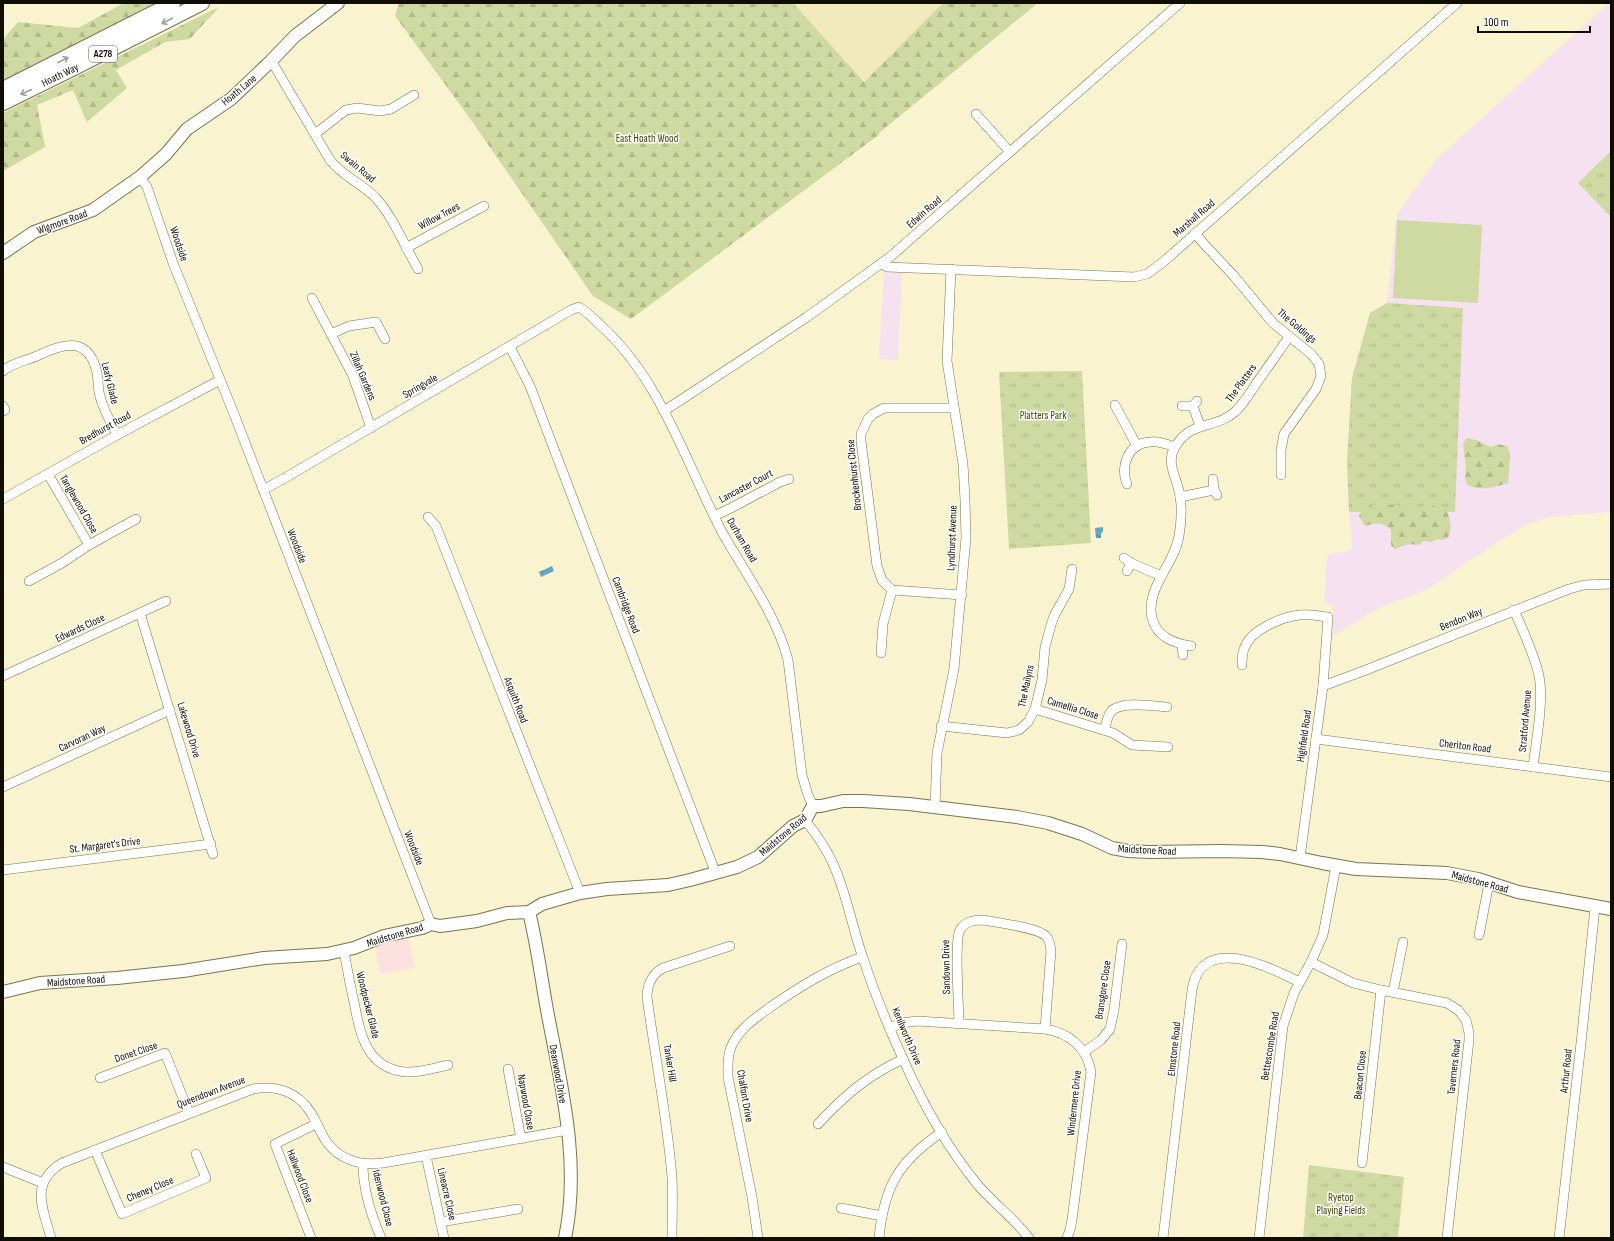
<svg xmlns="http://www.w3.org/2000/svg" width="1614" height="1241" font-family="'Sofia Sans Condensed',sans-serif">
  <defs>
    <pattern id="grass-tufts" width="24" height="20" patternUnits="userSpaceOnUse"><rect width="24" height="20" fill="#cfd9a2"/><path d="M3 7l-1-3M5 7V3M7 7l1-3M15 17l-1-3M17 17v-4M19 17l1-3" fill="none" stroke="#b1b98a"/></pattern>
    <pattern id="forest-firs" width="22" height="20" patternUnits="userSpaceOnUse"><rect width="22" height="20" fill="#cfd9a2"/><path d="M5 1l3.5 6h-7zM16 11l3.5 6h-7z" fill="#b1b98a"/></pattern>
    <pattern id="water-ripples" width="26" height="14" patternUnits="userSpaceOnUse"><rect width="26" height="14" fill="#62a6c3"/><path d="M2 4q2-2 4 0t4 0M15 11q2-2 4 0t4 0" fill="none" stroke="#4f869c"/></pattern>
  </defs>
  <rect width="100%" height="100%" fill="#faf3cf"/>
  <path fill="#fce1e0" d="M 408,936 L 415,968 L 380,974 L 375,943 Z"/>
  <path fill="#f1eabd" d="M 793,3 L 943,3 L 864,82 Z"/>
  <g fill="#f6e1f0">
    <path d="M 1609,3 L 1611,3 L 1611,512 L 1549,517 L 1525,525 L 1475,557 L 1430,588 L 1379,608 L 1332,636 L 1334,607 L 1324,601 L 1327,555 L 1352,550 L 1347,461 L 1352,378 L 1370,313 L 1387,303 L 1397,214 L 1435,161 Z"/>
    <path d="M 884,272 L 902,273 L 898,360 L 879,359 Z"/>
  </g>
  <g fill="url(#grass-tufts)">
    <path d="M 1611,151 L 1611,217 L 1578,183 Z"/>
    <path d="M 1387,303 L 1463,308 L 1455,512 L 1349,512 L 1347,461 L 1352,378 L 1370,313 Z"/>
    <path d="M 1082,371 L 1091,543 L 1009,549 L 999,372 Z"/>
    <path d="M 1309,1165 L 1404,1177 L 1398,1238 L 1303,1238 Z"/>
  </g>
  <g fill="url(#forest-firs)">
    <path d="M 124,3 L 158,3 L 3,82 L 3,39 L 18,22 L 78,28 Z"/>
    <path d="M 399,3 L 793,3 L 864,82 L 943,3 L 1038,3 L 879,133 L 880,134 L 631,319 L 593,296 L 469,117 L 395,16 Z"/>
    <path d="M 219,7 L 190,39 L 165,42 L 116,70 L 127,88 L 87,122 L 73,90 L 37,105 L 45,147 L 3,171 L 3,113 Z"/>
    <path d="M 1467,438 C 1478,439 1482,444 1492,447 L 1498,444 L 1507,446 L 1510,454 L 1508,483 C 1493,488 1482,491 1467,485 L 1465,479 L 1466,468 L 1463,444 Z"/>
    <path d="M 1384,504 L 1395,505 L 1413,510 L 1427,504 L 1446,510 C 1451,519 1452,528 1448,538 L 1442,540 L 1437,539 L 1432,542 L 1423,541 L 1420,545 L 1408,544 L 1395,549 L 1391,545 L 1391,530 C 1383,521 1375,523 1365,526 L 1359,516 L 1362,509 L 1373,505 Z"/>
  </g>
  <path fill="#cfd9a2" d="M 1397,220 L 1482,225 L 1478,303 L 1393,298 Z"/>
  <g fill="url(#water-ripples)">
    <path d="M 1103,527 L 1103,532 L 1101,533 L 1101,538 L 1096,538 L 1095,528 Z"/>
    <path d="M 552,566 L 554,571 L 541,577 L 539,572 Z"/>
  </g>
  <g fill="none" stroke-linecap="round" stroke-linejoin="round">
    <defs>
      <g id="street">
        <path d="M 270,62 L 275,67 L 330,160 C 342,176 361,183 375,197 C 393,216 405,247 418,269"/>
        <path d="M 976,114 L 1010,152"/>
        <path d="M 315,134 L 346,110 L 357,108 L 380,111 L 391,109 L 414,95"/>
        <path d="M 140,177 L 147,187 L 173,263 L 234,414 L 431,924"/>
        <path d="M 1195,233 L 1204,244 L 1233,275 L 1273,323 L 1311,354 L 1319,364 L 1321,376 L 1316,389 L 1284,434 L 1281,450 L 1281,475"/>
        <path d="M 406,248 L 484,206"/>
        <path d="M 882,264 L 887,267 L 1134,277 L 1147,274 L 1162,263 L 1457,3"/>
        <path d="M 312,298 L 353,376 L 371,428"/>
        <path d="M 331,334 L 349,326 L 376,322 L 385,339"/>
        <path d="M 510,347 L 530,386 L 716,874"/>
        <path d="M 3,371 C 13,362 27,361 39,355 C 62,344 87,336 96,369 C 99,377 97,387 100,396 C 103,410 111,422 117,435"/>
        <path d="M 1115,405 L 1137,446"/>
        <path d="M 3,406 L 5,410 L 3,411"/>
        <path d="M 1182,406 L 1193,406 L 1197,401"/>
        <path d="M 1193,406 L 1200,426"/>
        <path d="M 954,408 L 884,408 L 873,414 L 868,419 L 861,434 L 861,441 L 877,566 L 882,580 L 892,590 L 962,595"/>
        <path d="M 664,411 L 807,317 L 890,257 L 1180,3"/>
        <path d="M 48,474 L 89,545 L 136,519"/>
        <path d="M 1213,479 L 1214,490 L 1217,495"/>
        <path d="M 1127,484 C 1120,466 1128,443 1150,442 C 1159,441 1167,444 1175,447"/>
        <path d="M 263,490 L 290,475 L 571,310 L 579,307 C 586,311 592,317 598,323 C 660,377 685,461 722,532 C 745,573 776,614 788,660 L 802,775 L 808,795 L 813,806"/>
        <path d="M 1180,497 L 1214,490"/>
        <path d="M 3,499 L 117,435 L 220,380"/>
        <path d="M 714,516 L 731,508 L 780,482 L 789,479"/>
        <path d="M 428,517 L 436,526 L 580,893"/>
        <path d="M 1124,558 L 1131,563 L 1127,571"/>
        <path d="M 1131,563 L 1161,576"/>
        <path d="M 29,581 L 62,563 L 89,545"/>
        <path d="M 1514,610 C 1523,631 1534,653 1539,676 C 1544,702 1536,741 1533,767"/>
        <path d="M 140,613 L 213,854"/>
        <path d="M 1182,645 L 1183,655"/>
        <path d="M 1191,646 C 1173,643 1157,637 1152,618 C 1145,588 1175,564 1179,536 C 1181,524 1182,508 1180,496 C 1178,480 1165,463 1175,447 C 1192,419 1215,430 1236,411 C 1244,403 1250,393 1256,384 C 1267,368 1278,353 1289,337"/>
        <path d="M 881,653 L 883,624 L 892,590"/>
        <path d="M 1242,665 C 1242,660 1242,654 1244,649 C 1250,630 1281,617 1300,615 C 1309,614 1319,616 1328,617 L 1323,686 L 1300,858"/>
        <path d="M 3,676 L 166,601"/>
        <path d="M 1323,686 L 1366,670 L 1569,589 L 1584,585 L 1611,584"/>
        <path d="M 1035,709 L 1113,733 L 1132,745 L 1168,747"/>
        <path d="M 941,726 L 1007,733 L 1019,730 L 1028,722 L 1035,709 L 1042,680 L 1045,647 L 1051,625 L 1054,616 L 1069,589 L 1072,569"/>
        <path d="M 1104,730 C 1106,725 1107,718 1110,713 C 1118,700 1154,706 1167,707"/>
        <path d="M 1316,739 L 1611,777"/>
        <path d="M 3,787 L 170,710"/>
        <path d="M 935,807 L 937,753 L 954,669 L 966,538 L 965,500 L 963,464 L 947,361 L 951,269"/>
        <path d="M 805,820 C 816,834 827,849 834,866 C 847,895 852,927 863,958 C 874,992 888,1026 903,1059 C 922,1102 947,1147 977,1184 C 993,1203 1014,1218 1029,1238"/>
        <path d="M 3,870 L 211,844"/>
        <path d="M 1479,935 L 1489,883"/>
        <path d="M 344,951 C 347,968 350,985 354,1002 C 360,1033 366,1068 405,1072 C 419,1073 434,1068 448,1065"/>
        <path d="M 1311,962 L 1353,983 L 1381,990 L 1447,1003 L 1458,1010 L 1466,1020 L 1469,1033 L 1469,1040 L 1447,1238"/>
        <path d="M 1393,992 L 1403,942"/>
        <path d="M 959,1024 C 959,1008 954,940 960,930 C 965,921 974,920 984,920 C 998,923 1036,927 1046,936 C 1050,940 1050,945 1051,951 L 1045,1029"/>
        <path d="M 890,1028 L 902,1023 L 917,1021 L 1045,1029 C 1069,1033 1087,1047 1091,1072 L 1072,1220 L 1070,1230 L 1067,1238"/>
        <path d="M 1084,1052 L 1101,1040 L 1110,1029 L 1114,1010 L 1122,944"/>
        <path d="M 508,1069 L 521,1139"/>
        <path d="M 100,1078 L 165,1053 L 189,1113"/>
        <path d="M 818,1124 C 845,1095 867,1076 903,1059"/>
        <path d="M 95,1150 L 122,1214 L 206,1178 L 196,1154"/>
        <path d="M 426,1156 L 444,1238"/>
        <path d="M 1362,1163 L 1381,990"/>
        <path d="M 363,1164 C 363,1189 371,1215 381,1238"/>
        <path d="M 3,1167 L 43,1183"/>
        <path d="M 841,1208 L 882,1216"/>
        <path d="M 440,1222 L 518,1209"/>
        <path d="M 51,1238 C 43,1209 29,1183 62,1163 L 253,1089 C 277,1085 298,1092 311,1113 C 317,1122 320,1132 326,1141 C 339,1160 361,1166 383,1163 L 568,1130"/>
        <path d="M 311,1238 L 275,1144 L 316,1124"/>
        <path d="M 672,1238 C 672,1218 673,1197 672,1177 C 667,1116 655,1057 647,997 C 647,985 652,974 663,968 L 730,946"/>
        <path d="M 758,1238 L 752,1197 L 728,1077 C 728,1067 727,1056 731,1047 C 739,1029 754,1019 769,1008 C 799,987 828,969 862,957"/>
        <path d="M 879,1238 C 884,1186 899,1161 942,1132"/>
        <path d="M 1163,1238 L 1192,990 C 1201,933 1268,966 1299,982"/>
        <path d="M 1259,1238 L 1283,1026 L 1294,993 L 1311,962 L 1323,935 L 1336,866"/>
        <path d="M 1559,1238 L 1581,1043 L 1595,907"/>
      </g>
      <g id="secondary">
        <path d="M 3,253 L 34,232 L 93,210 L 140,177 L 166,154 L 187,129 L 231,99 L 270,62 L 295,36 L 338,3"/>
        <path d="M 529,912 C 537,944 541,977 547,1010 C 561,1085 581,1162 565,1238"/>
        <path d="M 3,992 L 40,983 L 117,978 L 183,971 L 264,958 L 327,954 L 354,948 L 384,936 L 422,928 L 431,924 L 440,926 L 477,921 L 507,913 L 529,912 L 542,904 L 580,893 L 607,889 L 668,885 L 690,880 L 737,867 L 758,857 L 793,826 L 805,820 L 813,806 L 821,806 L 843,801 L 863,801 L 909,804 L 1017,817 L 1048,823 L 1082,834 L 1112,848 L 1128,851 L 1149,852 L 1221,851 L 1262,852 L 1280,854 L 1322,863 L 1356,869 L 1447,873 L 1478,879 L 1518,892 L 1611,909"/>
      </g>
      <g id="primary">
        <path d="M 3,89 L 173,3"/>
        <path d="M 3,103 L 74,68 L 202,3"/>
      </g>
    </defs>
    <use href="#street" stroke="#7a7453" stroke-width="10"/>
    <use href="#secondary" stroke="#7a7453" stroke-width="14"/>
    <use href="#primary" stroke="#7a7453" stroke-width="16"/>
    <use href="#street" stroke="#fff" stroke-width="9"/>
    <use href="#secondary" stroke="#fff" stroke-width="12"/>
    <use href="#primary" stroke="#fff" stroke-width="14"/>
  </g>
  <defs><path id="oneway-shaft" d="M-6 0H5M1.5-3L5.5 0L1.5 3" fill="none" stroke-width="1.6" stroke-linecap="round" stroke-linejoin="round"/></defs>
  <g stroke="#9f9f9a">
    <use href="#oneway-shaft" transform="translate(167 21) rotate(153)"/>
    <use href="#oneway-shaft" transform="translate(63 60) rotate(-27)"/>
    <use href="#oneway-shaft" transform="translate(26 92) rotate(155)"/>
  </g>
  <g text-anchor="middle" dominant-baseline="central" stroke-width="3" stroke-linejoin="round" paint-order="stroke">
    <rect fill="#fff" stroke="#58564f" stroke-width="1" x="89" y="46" width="28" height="16" rx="3"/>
    <g font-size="10" font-weight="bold" fill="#100e03">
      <text x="103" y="54">A278</text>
    </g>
    <g font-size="11" fill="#100e03" stroke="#fff">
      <text transform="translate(60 75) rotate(-26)">Hoath Way</text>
      <text transform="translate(239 90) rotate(-40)">Hoath Lane</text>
      <text transform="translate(358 167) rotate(40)">Swain Road</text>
      <text transform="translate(924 212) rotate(-41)">Edwin Road</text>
      <text transform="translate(439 216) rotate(-28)">Willow Trees</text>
      <text transform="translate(1194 218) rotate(-41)">Marshall Road</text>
      <text transform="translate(62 222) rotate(-20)">Wigmore Road</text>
      <text transform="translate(179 244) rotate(71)">Woodside</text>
      <text transform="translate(1297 326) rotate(40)">The Goldings</text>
      <text transform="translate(363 376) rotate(67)">Zillah Gardens</text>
      <text transform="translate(110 383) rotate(76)">Leafy Glade</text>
      <text transform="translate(1241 383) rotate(-54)">The Platters</text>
      <text transform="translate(420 386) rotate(-30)">Springvale</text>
      <text transform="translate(105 428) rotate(-29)">Bredhurst Road</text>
      <text transform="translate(854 475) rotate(-96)">Brockenhurst Close</text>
      <text transform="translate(746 486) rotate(-28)">Lancaster Court</text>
      <text transform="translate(79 504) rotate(60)">Tanglewood Close</text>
      <text transform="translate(952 538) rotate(-88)">Lyndhurst Avenue</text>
      <text transform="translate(742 540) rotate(60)">Durham Road</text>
      <text transform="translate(297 546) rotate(69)">Woodside</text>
      <text transform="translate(626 605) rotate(69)">Cambridge Road</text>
      <text transform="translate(1461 619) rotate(-22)">Bendon Way</text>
      <text transform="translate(80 628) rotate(-25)">Edwards Close</text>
      <text transform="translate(1026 686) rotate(-78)">The Mailyns</text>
      <text transform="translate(516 700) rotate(69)">Asquith Road</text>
      <text transform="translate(1073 708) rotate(17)">Camellia Close</text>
      <text transform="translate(1525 721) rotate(-85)">Stratford Avenue</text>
      <text transform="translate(189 730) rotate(73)">Lakewood Drive</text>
      <text transform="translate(1304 736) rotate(-82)">Highfield Road</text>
      <text transform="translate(82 738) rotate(-25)">Carvoran Way</text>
      <text transform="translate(1465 746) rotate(7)">Cheriton Road</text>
      <text transform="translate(783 835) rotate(-40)">Maidstone Road</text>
      <text transform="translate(105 845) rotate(-7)">St. Margaret's Drive</text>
      <text transform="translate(414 848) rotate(69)">Woodside</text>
      <text transform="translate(1147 850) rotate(3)">Maidstone Road</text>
      <text transform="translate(1480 882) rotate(15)">Maidstone Road</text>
      <text transform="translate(395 935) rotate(-17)">Maidstone Road</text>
      <text transform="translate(946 967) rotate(-91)">Sandown Drive</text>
      <text transform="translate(76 981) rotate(-4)">Maidstone Road</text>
      <text transform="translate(1103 990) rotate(-82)">Bransgore Close</text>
      <text transform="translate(368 1005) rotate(76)">Woodpecker Glade</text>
      <text transform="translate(907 1036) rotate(67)">Kenilworth Drive</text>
      <text transform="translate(1270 1046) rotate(-81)">Bettescombe Road</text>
      <text transform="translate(1174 1049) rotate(-84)">Elmstone Road</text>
      <text transform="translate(136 1052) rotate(-19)">Donet Close</text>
      <text transform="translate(670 1063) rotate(81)">Tanker Hill</text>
      <text transform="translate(1454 1067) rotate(-84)">Taverners Road</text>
      <text transform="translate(1566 1071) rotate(-84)">Arthur Road</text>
      <text transform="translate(558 1074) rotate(80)">Deanwood Drive</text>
      <text transform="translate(1360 1075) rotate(-84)">Beacon Close</text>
      <text transform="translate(211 1092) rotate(-21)">Queendown Avenue</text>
      <text transform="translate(745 1096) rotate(80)">Chalfont Drive</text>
      <text transform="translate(526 1102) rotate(80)">Napwood Close</text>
      <text transform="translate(1074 1103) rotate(-84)">Windermere Drive</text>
      <text transform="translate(300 1176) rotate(69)">Hallwood Close</text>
      <text transform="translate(150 1189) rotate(-23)">Cheney Close</text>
      <text transform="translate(447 1194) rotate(77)">Lineacre Close</text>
      <text transform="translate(383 1198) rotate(76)">Idenwood Close</text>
    </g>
    <g font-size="11" fill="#404800" stroke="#fff">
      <text x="647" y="138">East Hoath Wood</text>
      <text x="1043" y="415">Platters Park</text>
      <text x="1341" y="1197">Ryetop<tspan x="1341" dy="13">Playing Fields</tspan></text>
    </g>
  </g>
  <rect width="1614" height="1241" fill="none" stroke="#100e03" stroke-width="8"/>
  <path d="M1478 26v6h112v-6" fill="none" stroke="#100e03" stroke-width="2"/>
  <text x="1484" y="26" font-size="12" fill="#100e03" stroke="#ffffff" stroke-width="3" paint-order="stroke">100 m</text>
</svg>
